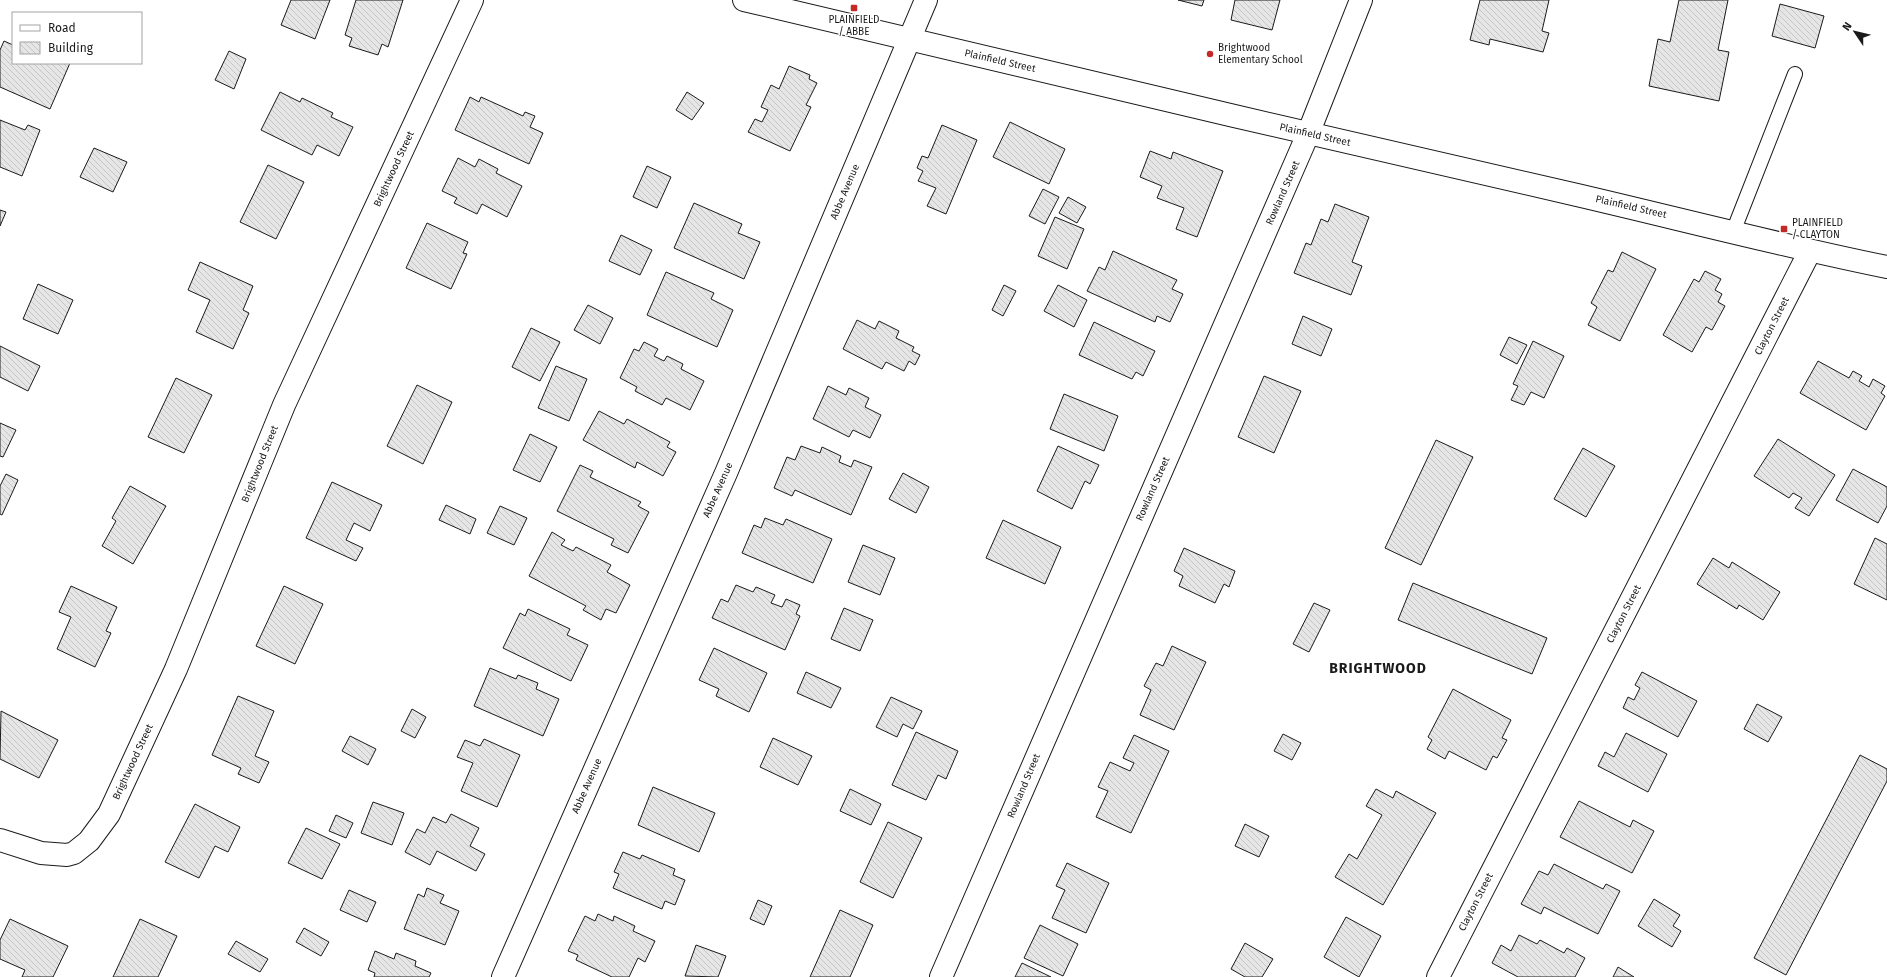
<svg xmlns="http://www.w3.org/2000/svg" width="1887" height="977" font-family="'Fira Sans',sans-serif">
  <defs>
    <pattern id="building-back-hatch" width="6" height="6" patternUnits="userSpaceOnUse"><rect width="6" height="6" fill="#e6e6e6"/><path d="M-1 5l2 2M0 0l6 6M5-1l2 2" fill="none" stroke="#c5c5c5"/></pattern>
  </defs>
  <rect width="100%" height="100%" fill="#fff"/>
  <g fill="url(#building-back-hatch)" stroke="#1a1a1a">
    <path d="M 291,0 L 330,0 L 315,39 L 281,25 Z"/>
    <path d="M 356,0 L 403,0 L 388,47 L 382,44 L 378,55 L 349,46 L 352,38 L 345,35 Z"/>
    <path d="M 1178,0 L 1204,0 L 1202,6 Z"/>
    <path d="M 1235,0 L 1280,0 L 1272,30 L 1231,20 Z"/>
    <path d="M 1480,0 L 1549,0 L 1542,31 L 1549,33 L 1543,52 L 1490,39 L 1489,45 L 1470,40 Z"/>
    <path d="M 1679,0 L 1728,0 L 1718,50 L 1729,52 L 1719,101 L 1649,86 L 1658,39 L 1670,42 Z"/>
    <path d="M 1780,4 L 1824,16 L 1815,48 L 1772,36 Z"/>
    <path d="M 4,41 L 13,45 L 13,63 L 70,63 L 50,109 L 0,87 L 0,50 Z"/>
    <path d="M 229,51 L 246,59 L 234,89 L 215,80 Z"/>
    <path d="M 789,66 L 810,75 L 809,79 L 817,83 L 806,105 L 811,107 L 790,151 L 748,132 L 755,119 L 762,122 L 768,110 L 761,107 L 771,85 L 779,89 Z"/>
    <path d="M 280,92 L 300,102 L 302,98 L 333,113 L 331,117 L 353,127 L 339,156 L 317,145 L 312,155 L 261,130 Z"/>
    <path d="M 687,92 L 704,103 L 692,120 L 676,110 Z"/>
    <path d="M 470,97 L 479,102 L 481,97 L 523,116 L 525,112 L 535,116 L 530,127 L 543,133 L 529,164 L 455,130 Z"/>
    <path d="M 0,120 L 25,130 L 28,125 L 40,130 L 22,176 L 0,167 Z"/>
    <path d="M 1010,122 L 1065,149 L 1049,184 L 993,157 Z"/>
    <path d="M 942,125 L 977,140 L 946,214 L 927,206 L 936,188 L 918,181 L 923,171 L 917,168 L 922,156 L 928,158 Z"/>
    <path d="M 94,148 L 127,162 L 113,192 L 80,177 Z"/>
    <path d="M 1150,151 L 1171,159 L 1173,152 L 1223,171 L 1197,237 L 1176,229 L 1184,208 L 1157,198 L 1162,186 L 1140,177 Z"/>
    <path d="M 458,158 L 475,167 L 479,159 L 498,169 L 496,173 L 522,186 L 507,217 L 482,204 L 477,214 L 454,203 L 457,198 L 442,191 Z"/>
    <path d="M 268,165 L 304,182 L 276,239 L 240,222 Z"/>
    <path d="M 647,166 L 671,177 L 657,208 L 633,197 Z"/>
    <path d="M 1043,189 L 1059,197 L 1045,224 L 1029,216 Z"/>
    <path d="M 1068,197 L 1086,207 L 1077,223 L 1059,213 Z"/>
    <path d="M 694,203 L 742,224 L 738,233 L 760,242 L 744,279 L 674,248 Z"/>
    <path d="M 1335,204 L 1369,217 L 1352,262 L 1362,266 L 1351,295 L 1294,273 L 1306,243 L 1311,245 L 1321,219 L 1328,222 Z"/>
    <path d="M 0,210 L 6,212 L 0,226 Z"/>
    <path d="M 1055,217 L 1084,229 L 1067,269 L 1038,256 Z"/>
    <path d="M 427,223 L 468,242 L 463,253 L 467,254 L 451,289 L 406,268 Z"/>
    <path d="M 621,235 L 652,250 L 640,275 L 609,261 Z"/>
    <path d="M 1113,251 L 1177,280 L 1172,289 L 1183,294 L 1170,322 L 1157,316 L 1155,322 L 1087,291 L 1099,267 L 1105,270 Z"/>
    <path d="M 1622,252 L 1656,269 L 1620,341 L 1588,325 L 1597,307 L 1591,303 L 1608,270 L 1613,272 Z"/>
    <path d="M 200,262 L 253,286 L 243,310 L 249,313 L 233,349 L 196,332 L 210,300 L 188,290 Z"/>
    <path d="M 1705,271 L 1721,279 L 1715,290 L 1722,294 L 1718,302 L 1725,306 L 1712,330 L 1706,327 L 1692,352 L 1663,335 L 1694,279 L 1699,282 Z"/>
    <path d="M 666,272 L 714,293 L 711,299 L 733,310 L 717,347 L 647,315 Z"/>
    <path d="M 38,284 L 73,300 L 58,334 L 23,319 Z"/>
    <path d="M 1004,285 L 1016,291 L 1003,316 L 992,310 Z"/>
    <path d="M 1058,285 L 1087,300 L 1074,327 L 1044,311 Z"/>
    <path d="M 588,305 L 613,318 L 600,344 L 574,330 Z"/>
    <path d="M 1303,316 L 1332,329 L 1321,356 L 1292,344 Z"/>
    <path d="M 857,320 L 875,329 L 879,321 L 899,331 L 896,338 L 914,347 L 912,351 L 920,355 L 915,365 L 909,361 L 904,371 L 886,362 L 882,369 L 843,349 Z"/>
    <path d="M 1094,322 L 1155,351 L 1143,376 L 1136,372 L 1132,379 L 1079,355 Z"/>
    <path d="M 531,328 L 560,342 L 540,381 L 512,367 Z"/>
    <path d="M 1509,337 L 1527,345 L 1517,364 L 1500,355 Z"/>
    <path d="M 1533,341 L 1564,356 L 1544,398 L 1531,392 L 1524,405 L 1511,400 L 1518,386 L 1513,384 Z"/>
    <path d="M 644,342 L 658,349 L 654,356 L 664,361 L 667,356 L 683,364 L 681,369 L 704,381 L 690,410 L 666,398 L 662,405 L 635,391 L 637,387 L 620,378 L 634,349 L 639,351 Z"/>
    <path d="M 0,346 L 40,366 L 28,391 L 0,377 Z"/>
    <path d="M 1818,361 L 1849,378 L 1853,371 L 1862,376 L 1859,381 L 1869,387 L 1873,379 L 1885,386 L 1881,393 L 1885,396 L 1866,430 L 1800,393 Z"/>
    <path d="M 556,366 L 587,379 L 569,421 L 538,408 Z"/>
    <path d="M 1264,376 L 1301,391 L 1274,453 L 1238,437 Z"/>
    <path d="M 176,378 L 212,395 L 184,453 L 148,437 Z"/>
    <path d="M 417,385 L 452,402 L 423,464 L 387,446 Z"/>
    <path d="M 828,386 L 846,395 L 849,388 L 869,398 L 865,407 L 881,415 L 870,438 L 853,430 L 849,437 L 813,419 Z"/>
    <path d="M 1064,394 L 1118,416 L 1104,451 L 1050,429 Z"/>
    <path d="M 599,411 L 624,424 L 627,419 L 670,442 L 667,447 L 676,452 L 663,476 L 637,462 L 635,468 L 583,440 Z"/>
    <path d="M 0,423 L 16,430 L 3,457 L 0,456 Z"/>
    <path d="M 530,434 L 557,447 L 540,482 L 513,470 Z"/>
    <path d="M 1778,439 L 1835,475 L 1809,516 L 1795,508 L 1802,498 L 1793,493 L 1789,498 L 1754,476 Z"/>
    <path d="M 1436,440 L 1473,457 L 1421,565 L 1385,548 Z"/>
    <path d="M 801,446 L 820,453 L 822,447 L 841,456 L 839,462 L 851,467 L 854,460 L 872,467 L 851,515 L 795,490 L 792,496 L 774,488 L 787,457 L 795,460 Z"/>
    <path d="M 1058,446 L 1099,465 L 1090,484 L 1085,481 L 1072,509 L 1037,491 Z"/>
    <path d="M 1583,448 L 1615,466 L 1586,517 L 1554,499 Z"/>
    <path d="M 580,465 L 593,471 L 590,477 L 641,502 L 638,506 L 649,512 L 628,553 L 611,545 L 614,539 L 557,511 Z"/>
    <path d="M 1853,469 L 1887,487 L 1887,506 L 1878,523 L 1836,500 Z"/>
    <path d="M 903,473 L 929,487 L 916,513 L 889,499 Z"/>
    <path d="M 6,474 L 18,480 L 2,515 L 0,514 L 0,486 Z"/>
    <path d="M 332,482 L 382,505 L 370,531 L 354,523 L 346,540 L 363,548 L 356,561 L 306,538 Z"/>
    <path d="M 130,486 L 166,506 L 133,564 L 102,546 L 116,521 L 112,518 Z"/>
    <path d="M 446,505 L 476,519 L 470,534 L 439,520 Z"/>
    <path d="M 500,506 L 527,518 L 514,545 L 487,533 Z"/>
    <path d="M 765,518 L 783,525 L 786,519 L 832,539 L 813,583 L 742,553 L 754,525 L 761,528 Z"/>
    <path d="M 1003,520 L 1061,547 L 1045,584 L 986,558 Z"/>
    <path d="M 552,532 L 565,540 L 561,545 L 573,551 L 576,547 L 611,565 L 607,572 L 630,585 L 616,613 L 606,609 L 601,620 L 583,610 L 586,606 L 529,576 Z"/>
    <path d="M 1875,538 L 1887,544 L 1887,600 L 1854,584 Z"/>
    <path d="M 863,545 L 895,558 L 880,595 L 848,582 Z"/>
    <path d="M 1184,548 L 1235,571 L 1229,587 L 1224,584 L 1215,603 L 1179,586 L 1183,576 L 1174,571 Z"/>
    <path d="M 1713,558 L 1729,568 L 1732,562 L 1780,592 L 1763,620 L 1739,605 L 1737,609 L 1697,584 Z"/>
    <path d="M 1413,583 L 1547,638 L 1532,674 L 1398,620 Z"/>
    <path d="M 736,585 L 753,592 L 756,587 L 775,595 L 771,603 L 782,607 L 786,599 L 800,605 L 796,614 L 800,616 L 785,650 L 712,618 L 721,599 L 728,602 Z"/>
    <path d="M 71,586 L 117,607 L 106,631 L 111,633 L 95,667 L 57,649 L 71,617 L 59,612 Z"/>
    <path d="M 284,586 L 323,604 L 295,664 L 256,646 Z"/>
    <path d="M 1314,603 L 1330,610 L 1309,652 L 1293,644 Z"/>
    <path d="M 844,608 L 873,620 L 860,651 L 831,639 Z"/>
    <path d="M 528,609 L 570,629 L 567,635 L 588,645 L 571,681 L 503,648 L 520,613 L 525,616 Z"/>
    <path d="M 1172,646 L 1206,662 L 1174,730 L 1140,715 L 1151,690 L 1144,686 L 1156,663 L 1163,666 Z"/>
    <path d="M 714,648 L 767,673 L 749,712 L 716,696 L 719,689 L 699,680 Z"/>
    <path d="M 490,668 L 516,679 L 518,675 L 538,683 L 536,689 L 559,699 L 543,736 L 474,706 Z"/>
    <path d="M 806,672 L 841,688 L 831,708 L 797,693 Z"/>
    <path d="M 1642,672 L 1697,701 L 1678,737 L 1623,708 L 1628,697 L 1634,700 L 1640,688 L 1635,685 Z"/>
    <path d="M 1453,689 L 1511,720 L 1502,738 L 1507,740 L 1497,758 L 1493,756 L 1486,770 L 1449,751 L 1445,759 L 1427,749 L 1432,740 L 1428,737 Z"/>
    <path d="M 238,696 L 274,711 L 255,756 L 269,762 L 259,783 L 238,774 L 241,768 L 212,755 Z"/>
    <path d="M 891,697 L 922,711 L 913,729 L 903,724 L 897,737 L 876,727 Z"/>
    <path d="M 1757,704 L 1782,717 L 1768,742 L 1744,729 Z"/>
    <path d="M 412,709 L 426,717 L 415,738 L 401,731 Z"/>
    <path d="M 1,711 L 58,740 L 39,778 L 0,759 Z"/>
    <path d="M 916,732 L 958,751 L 946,779 L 938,775 L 926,800 L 892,785 Z"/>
    <path d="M 1626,733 L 1667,754 L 1648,792 L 1598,766 L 1605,752 L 1614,757 Z"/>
    <path d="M 1283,734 L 1301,743 L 1292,760 L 1274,751 Z"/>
    <path d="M 1134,735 L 1169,751 L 1131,833 L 1096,817 L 1108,791 L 1098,787 L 1110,762 L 1130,771 L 1134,763 L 1123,758 Z"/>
    <path d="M 350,736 L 376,749 L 368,765 L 342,751 Z"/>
    <path d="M 773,738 L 812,756 L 798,785 L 760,767 Z"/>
    <path d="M 484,739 L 520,755 L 497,807 L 461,791 L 473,763 L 457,757 L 465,740 L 480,746 Z"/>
    <path d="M 1860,755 L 1887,769 L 1887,781 L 1786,975 L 1754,958 Z"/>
    <path d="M 653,787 L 715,813 L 699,852 L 638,825 Z"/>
    <path d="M 850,789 L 881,804 L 871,825 L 840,811 Z"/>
    <path d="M 1376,789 L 1393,798 L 1396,791 L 1436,813 L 1383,905 L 1335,877 L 1349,854 L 1357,859 L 1382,815 L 1366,806 Z"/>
    <path d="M 1579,801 L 1630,827 L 1633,820 L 1654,831 L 1632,873 L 1560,837 Z"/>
    <path d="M 373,802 L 404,813 L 392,845 L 361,833 Z"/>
    <path d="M 195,804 L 240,827 L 228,852 L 215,846 L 199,878 L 165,862 Z"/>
    <path d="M 451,814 L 479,828 L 470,846 L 485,854 L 476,871 L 437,851 L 430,865 L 405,852 L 417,829 L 425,833 L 433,817 L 446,823 Z"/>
    <path d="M 336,815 L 353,823 L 346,838 L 329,831 Z"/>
    <path d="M 888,822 L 922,838 L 893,898 L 860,882 Z"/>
    <path d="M 1245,824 L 1269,836 L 1259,857 L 1235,846 Z"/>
    <path d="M 306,828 L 340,844 L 322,879 L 288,863 Z"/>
    <path d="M 623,852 L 640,859 L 642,855 L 675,869 L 673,875 L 685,880 L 675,905 L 665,901 L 662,909 L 613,888 L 619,874 L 614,872 Z"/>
    <path d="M 1067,863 L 1109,883 L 1086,933 L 1052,918 L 1065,890 L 1056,886 Z"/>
    <path d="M 1554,864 L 1603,889 L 1606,884 L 1620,891 L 1598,934 L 1544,907 L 1541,914 L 1521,904 L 1539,871 L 1548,875 Z"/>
    <path d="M 427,888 L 444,895 L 440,903 L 459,911 L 445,945 L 404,929 L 418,894 L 424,897 Z"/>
    <path d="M 349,890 L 376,902 L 367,922 L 340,910 Z"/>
    <path d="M 1654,899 L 1680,915 L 1673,926 L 1681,931 L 1672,947 L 1638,926 Z"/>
    <path d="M 758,900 L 772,906 L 764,925 L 750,919 Z"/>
    <path d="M 840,910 L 873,925 L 850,977 L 810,977 Z"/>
    <path d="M 598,914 L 613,921 L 614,916 L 635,926 L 633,931 L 655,941 L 645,962 L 638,958 L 629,977 L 612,977 L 576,960 L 578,955 L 568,951 L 585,916 L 595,921 Z"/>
    <path d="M 1346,917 L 1381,936 L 1359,977 L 1324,957 Z"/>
    <path d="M 10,919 L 68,946 L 53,977 L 22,977 L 25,970 L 0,959 L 0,940 Z"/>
    <path d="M 140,919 L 177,936 L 158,977 L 113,977 Z"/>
    <path d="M 1040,925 L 1078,944 L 1063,976 L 1024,958 Z"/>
    <path d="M 304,928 L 329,942 L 321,956 L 296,942 Z"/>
    <path d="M 1519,935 L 1537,944 L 1540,940 L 1564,953 L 1567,948 L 1585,958 L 1575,977 L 1518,977 L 1492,963 L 1501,945 L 1511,951 Z"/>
    <path d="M 236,941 L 268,959 L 260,972 L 228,954 Z"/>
    <path d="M 1245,943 L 1273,959 L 1262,977 L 1245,977 L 1231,969 Z"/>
    <path d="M 696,945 L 726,956 L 718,977 L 685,976 Z"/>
    <path d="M 375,951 L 394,959 L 396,953 L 416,961 L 415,966 L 431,973 L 429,977 L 374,977 L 375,973 L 368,970 Z"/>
    <path d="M 1022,963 L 1051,977 L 1015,977 Z"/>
    <path d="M 1618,967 L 1634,977 L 1613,977 Z"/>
  </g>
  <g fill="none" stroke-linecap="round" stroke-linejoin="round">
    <defs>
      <path id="lane" d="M 1733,232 L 1795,74"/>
      <g id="street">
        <path d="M 0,840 L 41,853 L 67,855 L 74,853 L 89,841 L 109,814 L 176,669 L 284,405 L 472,0"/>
        <path d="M 503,977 L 726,473 L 926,0"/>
        <path d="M 941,977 L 1308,134 L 1361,0"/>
        <path d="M 1438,977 L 1810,251"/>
      </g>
      <path id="secondary" d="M 744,0 C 1021,66 1299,132 1577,195 C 1680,219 1783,246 1887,267"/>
    </defs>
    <use href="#lane" stroke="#1a1a1a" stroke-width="16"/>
    <use href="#street" stroke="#1a1a1a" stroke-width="24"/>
    <use href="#secondary" stroke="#1a1a1a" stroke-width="24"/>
    <use href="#lane" stroke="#fff" stroke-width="14"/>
    <use href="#street" stroke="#fff" stroke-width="22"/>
    <use href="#secondary" stroke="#fff" stroke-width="22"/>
  </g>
  <g fill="#c62828" stroke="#fff" stroke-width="1.5">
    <rect x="850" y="4" width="8" height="8" rx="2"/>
    <circle cx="1210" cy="54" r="4"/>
    <rect x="1780" y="225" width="8" height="8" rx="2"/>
  </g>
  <g text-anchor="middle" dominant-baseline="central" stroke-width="3" stroke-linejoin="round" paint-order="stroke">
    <g font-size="10" fill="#1a1a1a" stroke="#fff" text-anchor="start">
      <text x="854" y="20" text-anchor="middle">PLAINFIELD<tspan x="854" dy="12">/ ABBE</tspan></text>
      <text x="1218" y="48">Brightwood<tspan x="1218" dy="12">Elementary School</tspan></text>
      <text x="1792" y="223">PLAINFIELD<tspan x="1792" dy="12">/ CLAYTON</tspan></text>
    </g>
    <g font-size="10" fill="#1a1a1a" stroke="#fff">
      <text transform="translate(1000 61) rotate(13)">Plainfield Street</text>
      <text transform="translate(1315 135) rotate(13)">Plainfield Street</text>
      <text transform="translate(394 169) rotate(-65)">Brightwood Street</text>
      <text transform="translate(845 192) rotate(-67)">Abbe Avenue</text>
      <text transform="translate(1283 193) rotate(-66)">Rowland Street</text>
      <text transform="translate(1631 207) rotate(13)">Plainfield Street</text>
      <text transform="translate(1772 326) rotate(-63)">Clayton Street</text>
      <text transform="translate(260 464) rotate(-68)">Brightwood Street</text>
      <text transform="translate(1153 489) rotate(-66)">Rowland Street</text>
      <text transform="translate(718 490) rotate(-66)">Abbe Avenue</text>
      <text transform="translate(1624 614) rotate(-63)">Clayton Street</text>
      <text transform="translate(133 762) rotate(-65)">Brightwood Street</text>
      <text transform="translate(587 786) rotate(-66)">Abbe Avenue</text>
      <text transform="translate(1024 786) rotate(-67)">Rowland Street</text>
      <text transform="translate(1476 902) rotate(-63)">Clayton Street</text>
    </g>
    <g font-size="14" font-weight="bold" letter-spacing="1" fill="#1a1a1a" stroke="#fff">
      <text x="1378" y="668">BRIGHTWOOD</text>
    </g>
  </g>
  <rect x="12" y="12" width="130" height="52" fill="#ffffff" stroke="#a3a3a3"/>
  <rect x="20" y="25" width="20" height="6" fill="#ffffff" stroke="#a3a3a3"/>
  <text x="48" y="32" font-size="12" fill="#1a1a1a">Road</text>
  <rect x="20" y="42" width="20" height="12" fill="url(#building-back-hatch)" stroke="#a3a3a3"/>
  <text x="48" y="52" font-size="12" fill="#1a1a1a">Building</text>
  <g transform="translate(1855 32) rotate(305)" stroke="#ffffff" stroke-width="3" paint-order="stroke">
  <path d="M0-3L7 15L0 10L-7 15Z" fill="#1a1a1a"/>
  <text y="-6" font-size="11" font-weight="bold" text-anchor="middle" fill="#1a1a1a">N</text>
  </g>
</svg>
